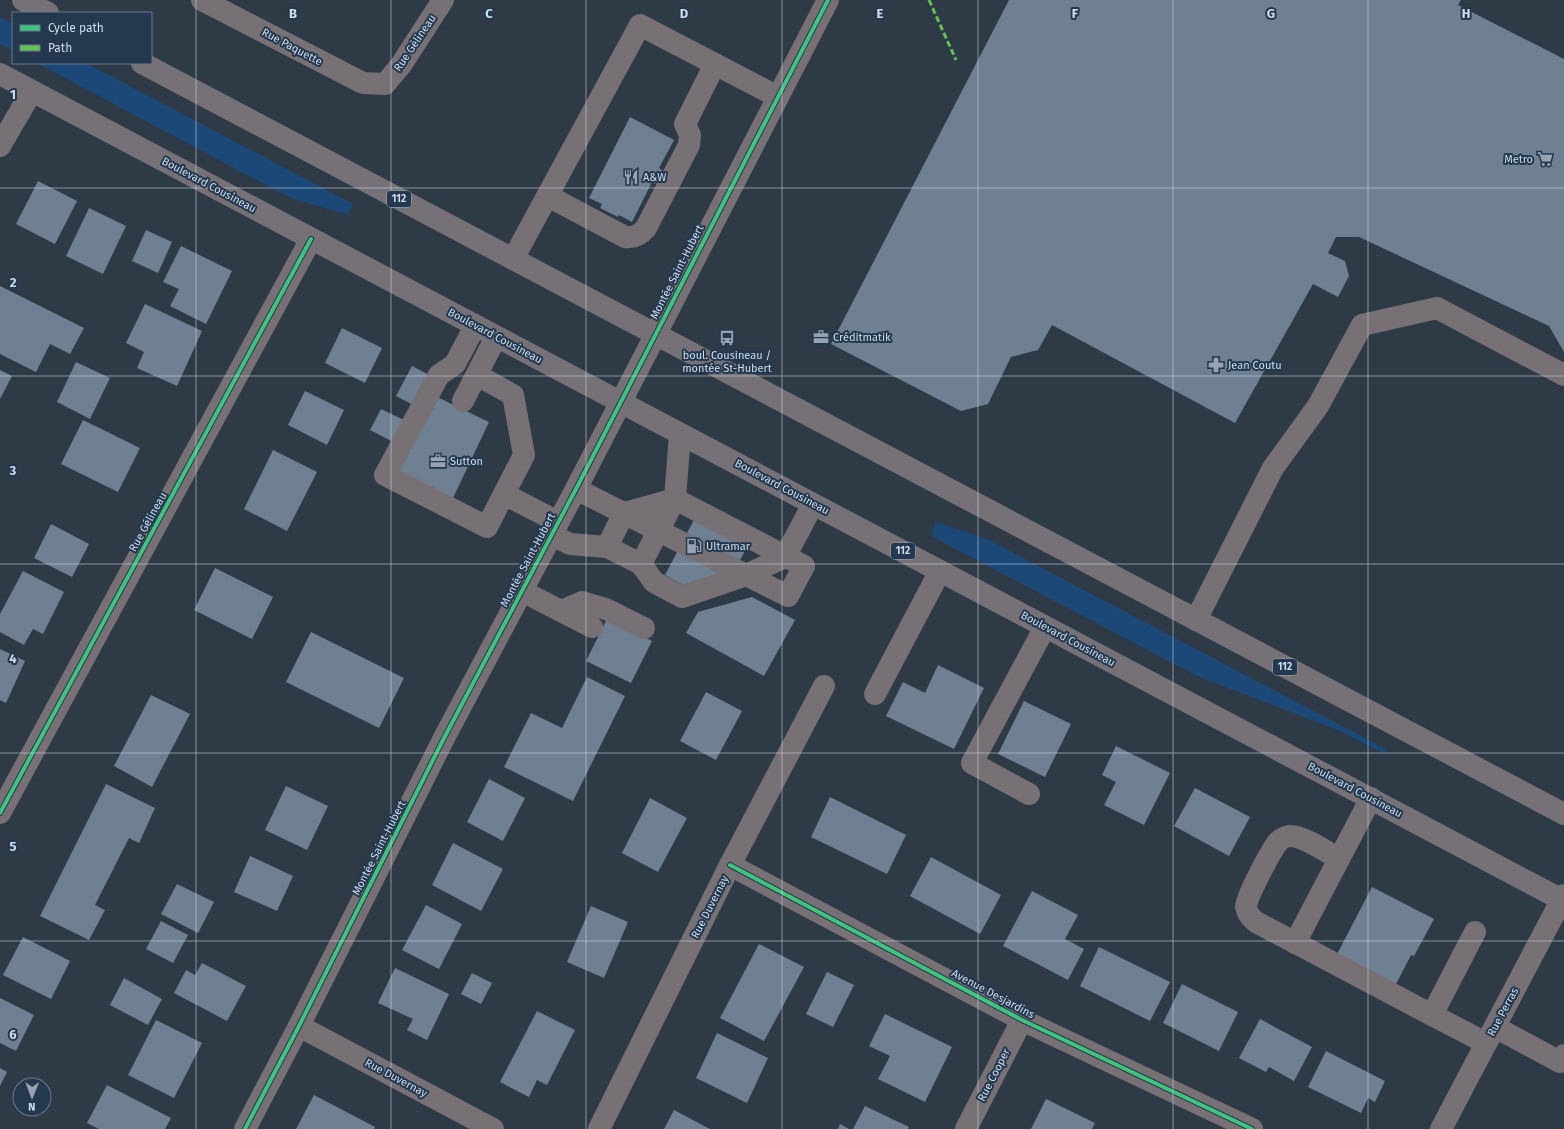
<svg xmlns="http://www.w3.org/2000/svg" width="1564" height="1129" font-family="'Fira Sans',sans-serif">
  <rect width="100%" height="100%" fill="#2e3a46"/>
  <g fill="#1b4876">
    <path d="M 0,17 L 13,24 L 13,50 L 0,44 Z"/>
    <path d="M 37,63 L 86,63 L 353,204 L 348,215 L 297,200 L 281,193 Z"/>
    <path d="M 936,522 L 987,539 L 1386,749 L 1383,753 L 1340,731 L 1197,676 L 931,536 Z"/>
  </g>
  <g fill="#6f8093">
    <path d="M 1009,0 L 1461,0 L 1458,5 L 1564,59 L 1564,352 L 1549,326 L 1359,237 L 1336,237 L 1328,253 L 1345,261 L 1349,276 L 1338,297 L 1313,284 L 1235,423 L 1052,325 L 1038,350 L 1011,357 L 988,404 L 961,411 L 831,344 Z"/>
    <path d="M 630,117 L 674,140 L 659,168 L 662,170 L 655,184 L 652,182 L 632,222 L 619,215 L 618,217 L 600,208 L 602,204 L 589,198 Z"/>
    <path d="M 38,181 L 77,201 L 55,244 L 16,224 Z"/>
    <path d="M 89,208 L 126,226 L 103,274 L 66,256 Z"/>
    <path d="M 146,230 L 172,242 L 158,273 L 132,261 Z"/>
    <path d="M 181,246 L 232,271 L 206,324 L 170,306 L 179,289 L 163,282 Z"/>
    <path d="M 0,286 L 84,328 L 70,354 L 50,344 L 36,372 L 0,354 Z"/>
    <path d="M 145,304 L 202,331 L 177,386 L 137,368 L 144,352 L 126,343 Z"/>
    <path d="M 342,328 L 382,348 L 365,383 L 325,363 Z"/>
    <path d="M 76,362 L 110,378 L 90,419 L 57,402 Z"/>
    <path d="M 412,366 L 433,377 L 417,407 L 396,396 Z"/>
    <path d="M 0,370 L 12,376 L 0,399 Z"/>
    <path d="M 305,391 L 344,410 L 327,445 L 288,425 Z"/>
    <path d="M 433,395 L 489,422 L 453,498 L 397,471 Z"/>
    <path d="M 381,409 L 410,423 L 399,445 L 370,430 Z"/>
    <path d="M 83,420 L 140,448 L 118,492 L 61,464 Z"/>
    <path d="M 273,450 L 317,472 L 287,531 L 244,509 Z"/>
    <path d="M 695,518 L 748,545 L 736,568 L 683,585 L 665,575 Z"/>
    <path d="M 51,524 L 89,544 L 72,577 L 34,558 Z"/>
    <path d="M 215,568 L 273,597 L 252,639 L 194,610 Z"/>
    <path d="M 23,571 L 64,592 L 43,634 L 33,629 L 24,645 L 0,632 L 0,614 Z"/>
    <path d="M 752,597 L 795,620 L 764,676 L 686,633 L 698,612 Z"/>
    <path d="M 607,619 L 652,641 L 631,683 L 586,661 Z"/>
    <path d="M 311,632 L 404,678 L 379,728 L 286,682 Z"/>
    <path d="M 0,649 L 25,661 L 6,703 L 0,700 Z"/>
    <path d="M 938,665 L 984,688 L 954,749 L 886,716 L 903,682 L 925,693 Z"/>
    <path d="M 587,677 L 625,696 L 573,801 L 504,767 L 531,713 L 562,728 Z"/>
    <path d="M 706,692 L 742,711 L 716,760 L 680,741 Z"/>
    <path d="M 151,695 L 190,714 L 152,787 L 114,766 Z"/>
    <path d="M 1024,701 L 1071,724 L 1045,777 L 998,754 Z"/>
    <path d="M 1116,746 L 1170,773 L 1144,825 L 1104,805 L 1116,782 L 1102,775 Z"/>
    <path d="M 489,779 L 525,798 L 503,841 L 467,822 Z"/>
    <path d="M 106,784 L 155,808 L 139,843 L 129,838 L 95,905 L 105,910 L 89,940 L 40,916 Z"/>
    <path d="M 286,786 L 328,806 L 307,850 L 265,830 Z"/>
    <path d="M 1195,788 L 1250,817 L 1229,856 L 1174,826 Z"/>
    <path d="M 830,797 L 906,835 L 887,874 L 811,837 Z"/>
    <path d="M 650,798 L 687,818 L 658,872 L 622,853 Z"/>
    <path d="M 453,843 L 503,869 L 481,911 L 432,885 Z"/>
    <path d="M 250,856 L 293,876 L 277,911 L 234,892 Z"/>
    <path d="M 931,857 L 1001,895 L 980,934 L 910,896 Z"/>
    <path d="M 177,884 L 214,902 L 198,933 L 161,914 Z"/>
    <path d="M 1372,887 L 1434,919 L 1414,956 L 1411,955 L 1395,986 L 1336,956 Z"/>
    <path d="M 1032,891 L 1078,915 L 1065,939 L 1084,949 L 1068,980 L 1003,946 Z"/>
    <path d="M 426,905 L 462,924 L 439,969 L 402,950 Z"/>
    <path d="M 591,906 L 628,922 L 604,978 L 567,962 Z"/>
    <path d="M 161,921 L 188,935 L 173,963 L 146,949 Z"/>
    <path d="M 23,937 L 70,961 L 51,999 L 3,975 Z"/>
    <path d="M 759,944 L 804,967 L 764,1041 L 720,1018 Z"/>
    <path d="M 1099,947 L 1170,982 L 1150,1021 L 1080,986 Z"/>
    <path d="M 202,963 L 246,986 L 227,1021 L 174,993 L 186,970 L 195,975 Z"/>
    <path d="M 395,968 L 449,994 L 427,1040 L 407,1030 L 413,1019 L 378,1003 Z"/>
    <path d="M 827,972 L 854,985 L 833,1027 L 806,1014 Z"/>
    <path d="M 472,973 L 492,983 L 481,1004 L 461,994 Z"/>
    <path d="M 124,978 L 162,999 L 148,1025 L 110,1005 Z"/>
    <path d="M 1182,984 L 1238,1012 L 1219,1051 L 1163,1023 Z"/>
    <path d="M 0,998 L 34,1015 L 16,1051 L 0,1043 Z"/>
    <path d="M 537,1011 L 575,1030 L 547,1085 L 537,1080 L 529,1097 L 500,1082 Z"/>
    <path d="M 885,1014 L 952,1047 L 925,1102 L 878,1079 L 890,1056 L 869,1046 Z"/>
    <path d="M 1260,1019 L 1312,1047 L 1294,1081 L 1269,1067 L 1266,1072 L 1239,1058 Z"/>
    <path d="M 156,1020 L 202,1043 L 174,1098 L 128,1075 Z"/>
    <path d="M 717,1033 L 768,1058 L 747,1103 L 696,1078 Z"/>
    <path d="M 1326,1051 L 1385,1081 L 1375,1102 L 1368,1098 L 1361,1113 L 1308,1087 Z"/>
    <path d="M 0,1068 L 7,1072 L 0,1086 Z"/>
    <path d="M 107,1085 L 171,1118 L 165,1129 L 99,1129 L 87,1123 Z"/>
    <path d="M 314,1095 L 375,1127 L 374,1129 L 296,1129 Z"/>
    <path d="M 1046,1099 L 1095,1123 L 1092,1129 L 1031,1129 Z"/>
    <path d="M 865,1106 L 909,1127 L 908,1129 L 853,1129 Z"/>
    <path d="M 674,1110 L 710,1129 L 664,1129 Z"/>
    <path d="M 840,1124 L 849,1129 L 838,1129 Z"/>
  </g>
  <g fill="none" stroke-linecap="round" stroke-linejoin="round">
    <g stroke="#777074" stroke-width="22">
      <path d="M 202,0 L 363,83 L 385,84 L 401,65 L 443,0"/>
      <path d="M 0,146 L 32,91"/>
      <path d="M 548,196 L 625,237 C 634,238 640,235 646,228 L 689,145 L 690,135 L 685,124 L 715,64"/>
      <path d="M 513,259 L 640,25 L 778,97"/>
      <path d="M 475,326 L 455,364 L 439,375 L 385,475 L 487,527 L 524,455 L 513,395 L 477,375"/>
      <path d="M 463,401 L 496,337"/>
      <path d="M 576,489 L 746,575 L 785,557 L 813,504"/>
      <path d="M 504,494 L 558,522"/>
      <path d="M 552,535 L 570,544 L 607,547 L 641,564 L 675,499 L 680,434"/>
      <path d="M 607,547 L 624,513 L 675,499 L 804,566 L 788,596 L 746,575 L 682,597 L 654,582 L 641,564"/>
      <path d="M 522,591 L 592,627"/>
      <path d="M 561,611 L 582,602 L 606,609 L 644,628"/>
      <path d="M 1196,620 L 1273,468 L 1318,406 L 1362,325 L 1437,308 L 1564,375"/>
      <path d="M 875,694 L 940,571"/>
      <path d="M 1029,794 L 972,763 L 1045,627"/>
      <path d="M 0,813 L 311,239"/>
      <path d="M 1339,859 C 1327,852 1302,835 1289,836 C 1284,837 1281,839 1278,842 C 1272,849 1245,899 1246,907 C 1247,914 1251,918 1256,922 L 1432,1015"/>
      <path d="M 730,865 L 1022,1020 L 1252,1129"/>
      <path d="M 1475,932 L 1432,1015 L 1486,1043"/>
      <path d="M 1295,943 L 1371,798"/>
      <path d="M 299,1026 L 493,1129"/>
      <path d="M 1495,1027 L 1560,1062 L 1564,1055"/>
      <path d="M 245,1129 L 299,1026 L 444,738 L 576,489 L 828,0"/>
      <path d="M 599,1129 L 730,865 L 824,686"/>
      <path d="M 966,1129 L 1022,1020"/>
      <path d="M 1441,1129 L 1564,895"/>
    </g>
    <g stroke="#757177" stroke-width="22">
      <path d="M 23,0 L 48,13"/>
      <path d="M 142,63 L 1564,814"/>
      <path d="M 0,74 L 1564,901"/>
    </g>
    <path stroke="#63c152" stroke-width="3" stroke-dasharray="6 3" stroke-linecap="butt" d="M 929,0 L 956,60"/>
    <defs>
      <g id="cycleway">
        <path d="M 0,813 L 311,239"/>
        <path d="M 730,865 L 1022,1020 L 1252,1129"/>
        <path d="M 245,1129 L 299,1026 L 444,738 L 576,489 L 828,0"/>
      </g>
    </defs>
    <use href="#cycleway" stroke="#243950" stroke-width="6"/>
    <use href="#cycleway" stroke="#40c37c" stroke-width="4"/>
  </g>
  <path fill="none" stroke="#cfdcea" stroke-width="1" stroke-opacity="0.55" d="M 196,0 L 196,1129M 391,0 L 391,1129M 586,0 L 586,1129M 782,0 L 782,1129M 978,0 L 978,1129M 1173,0 L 1173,1129M 1368,0 L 1368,1129M 0,188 L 1564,188M 0,376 L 1564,376M 0,564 L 1564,564M 0,753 L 1564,753M 0,941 L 1564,941"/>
  <defs>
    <symbol id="supermarket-bare" viewBox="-9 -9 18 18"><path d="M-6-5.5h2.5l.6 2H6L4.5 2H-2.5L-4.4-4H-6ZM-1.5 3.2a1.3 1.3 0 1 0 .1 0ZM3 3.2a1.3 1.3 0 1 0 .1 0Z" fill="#97a3b1" stroke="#243950" stroke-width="2.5" paint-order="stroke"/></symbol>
    <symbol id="restaurant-bare" viewBox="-9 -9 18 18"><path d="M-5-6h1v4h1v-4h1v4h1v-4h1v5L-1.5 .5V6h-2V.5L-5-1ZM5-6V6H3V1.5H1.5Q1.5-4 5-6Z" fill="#97a3b1" stroke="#243950" stroke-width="2.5" paint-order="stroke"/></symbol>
    <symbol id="office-bare" viewBox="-9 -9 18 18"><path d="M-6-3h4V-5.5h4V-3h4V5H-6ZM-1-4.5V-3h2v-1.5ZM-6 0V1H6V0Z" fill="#97a3b1" stroke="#243950" stroke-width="2.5" paint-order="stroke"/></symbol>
    <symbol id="bus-bare" viewBox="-9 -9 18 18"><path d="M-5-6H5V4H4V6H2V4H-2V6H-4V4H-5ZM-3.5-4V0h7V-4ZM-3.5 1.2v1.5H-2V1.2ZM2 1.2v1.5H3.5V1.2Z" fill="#97a3b1" stroke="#243950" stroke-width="2.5" paint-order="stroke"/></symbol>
    <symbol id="pharmacy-bare" viewBox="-9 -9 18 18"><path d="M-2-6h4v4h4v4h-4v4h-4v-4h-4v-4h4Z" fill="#97a3b1" stroke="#243950" stroke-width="2.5" paint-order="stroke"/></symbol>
    <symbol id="fuel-bare" viewBox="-9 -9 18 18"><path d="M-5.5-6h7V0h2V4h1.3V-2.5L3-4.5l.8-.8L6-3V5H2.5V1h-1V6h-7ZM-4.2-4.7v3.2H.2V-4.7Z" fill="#97a3b1" stroke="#243950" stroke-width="2.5" paint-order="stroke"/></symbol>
  </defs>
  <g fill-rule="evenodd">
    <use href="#supermarket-bare" x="1534" y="148" width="22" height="22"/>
    <use href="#restaurant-bare" x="620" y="166" width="22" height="22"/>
    <use href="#office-bare" x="810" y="326" width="22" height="22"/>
    <use href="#bus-bare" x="716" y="327" width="22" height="22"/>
    <use href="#pharmacy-bare" x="1205" y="354" width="22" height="22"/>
    <use href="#office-bare" x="427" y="450" width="22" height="22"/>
    <use href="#fuel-bare" x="683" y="535" width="22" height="22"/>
  </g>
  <g text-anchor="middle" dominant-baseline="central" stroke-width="4" stroke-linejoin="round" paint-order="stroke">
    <g fill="#243950" stroke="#9cabbc" stroke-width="1">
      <rect x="387" y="191" width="24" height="16" rx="3"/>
      <rect x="891" y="543" width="24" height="16" rx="3"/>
      <rect x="1273" y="659" width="24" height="16" rx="3"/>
    </g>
    <g font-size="10" font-weight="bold" fill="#cfdcea">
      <text x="399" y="199">112</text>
      <text x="903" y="551">112</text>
      <text x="1285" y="667">112</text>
    </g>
    <g font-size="11" fill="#cfdcea" stroke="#243950">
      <text transform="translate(415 43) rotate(-56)">Rue Gélineau</text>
      <text transform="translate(292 47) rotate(28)">Rue Paquette</text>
      <text transform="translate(209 185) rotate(28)">Boulevard Cousineau</text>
      <text transform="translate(677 272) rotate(-63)">Montée Saint-Hubert</text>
      <text transform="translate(495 336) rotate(28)">Boulevard Cousineau</text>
      <text transform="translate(782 487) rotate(28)">Boulevard Cousineau</text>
      <text transform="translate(148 522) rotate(-61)">Rue Gélineau</text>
      <text transform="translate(528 560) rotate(-62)">Montée Saint-Hubert</text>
      <text transform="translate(1068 639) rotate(28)">Boulevard Cousineau</text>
      <text transform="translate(1355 790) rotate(28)">Boulevard Cousineau</text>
      <text transform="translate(379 848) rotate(-63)">Montée Saint-Hubert</text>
      <text transform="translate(710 907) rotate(-63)">Rue Duvernay</text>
      <text transform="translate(993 994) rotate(28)">Avenue Desjardins</text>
      <text transform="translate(1503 1012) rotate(-62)">Rue Perras</text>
      <text transform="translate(994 1075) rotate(-63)">Rue Cooper</text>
      <text transform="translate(396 1078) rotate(28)">Rue Duvernay</text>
    </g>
    <g font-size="11" fill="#cfdcea" stroke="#243950" text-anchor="start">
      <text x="1533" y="159" text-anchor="end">Metro</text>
      <text x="643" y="177">A&amp;W</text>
      <text x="833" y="337">Créditmatik</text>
      <text x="727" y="355" text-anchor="middle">boul. Cousineau /<tspan x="727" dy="13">montée St-Hubert</tspan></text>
      <text x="1228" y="365">Jean Coutu</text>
      <text x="450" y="461">Sutton</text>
      <text x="706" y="546">Ultramar</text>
    </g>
  </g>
  <g font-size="13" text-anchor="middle" font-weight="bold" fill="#cfdcea" stroke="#243950" stroke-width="4" stroke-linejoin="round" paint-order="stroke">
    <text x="293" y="18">B</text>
    <text x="489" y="18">C</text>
    <text x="684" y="18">D</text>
    <text x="880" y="18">E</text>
    <text x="1075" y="18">F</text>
    <text x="1271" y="18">G</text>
    <text x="1466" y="18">H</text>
    <text x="13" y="99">1</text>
    <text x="13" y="287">2</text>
    <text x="13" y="475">3</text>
    <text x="13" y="663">4</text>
    <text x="13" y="851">5</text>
    <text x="13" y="1039">6</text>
  </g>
  <rect x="12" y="12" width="140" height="52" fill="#243950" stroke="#687a8e"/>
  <rect x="20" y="25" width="20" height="6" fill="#40c37c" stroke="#687a8e"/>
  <text x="48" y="32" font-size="12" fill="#cfdcea">Cycle path</text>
  <rect x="20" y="45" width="20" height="6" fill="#63c152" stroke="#687a8e"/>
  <text x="48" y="52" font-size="12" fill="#cfdcea">Path</text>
  <g transform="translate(32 1097) rotate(181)"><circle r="19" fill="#243950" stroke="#687a8e"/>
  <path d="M0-3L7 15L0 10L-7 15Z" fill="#97a3b1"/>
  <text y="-6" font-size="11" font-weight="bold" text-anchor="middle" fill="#cfdcea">N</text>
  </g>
</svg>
